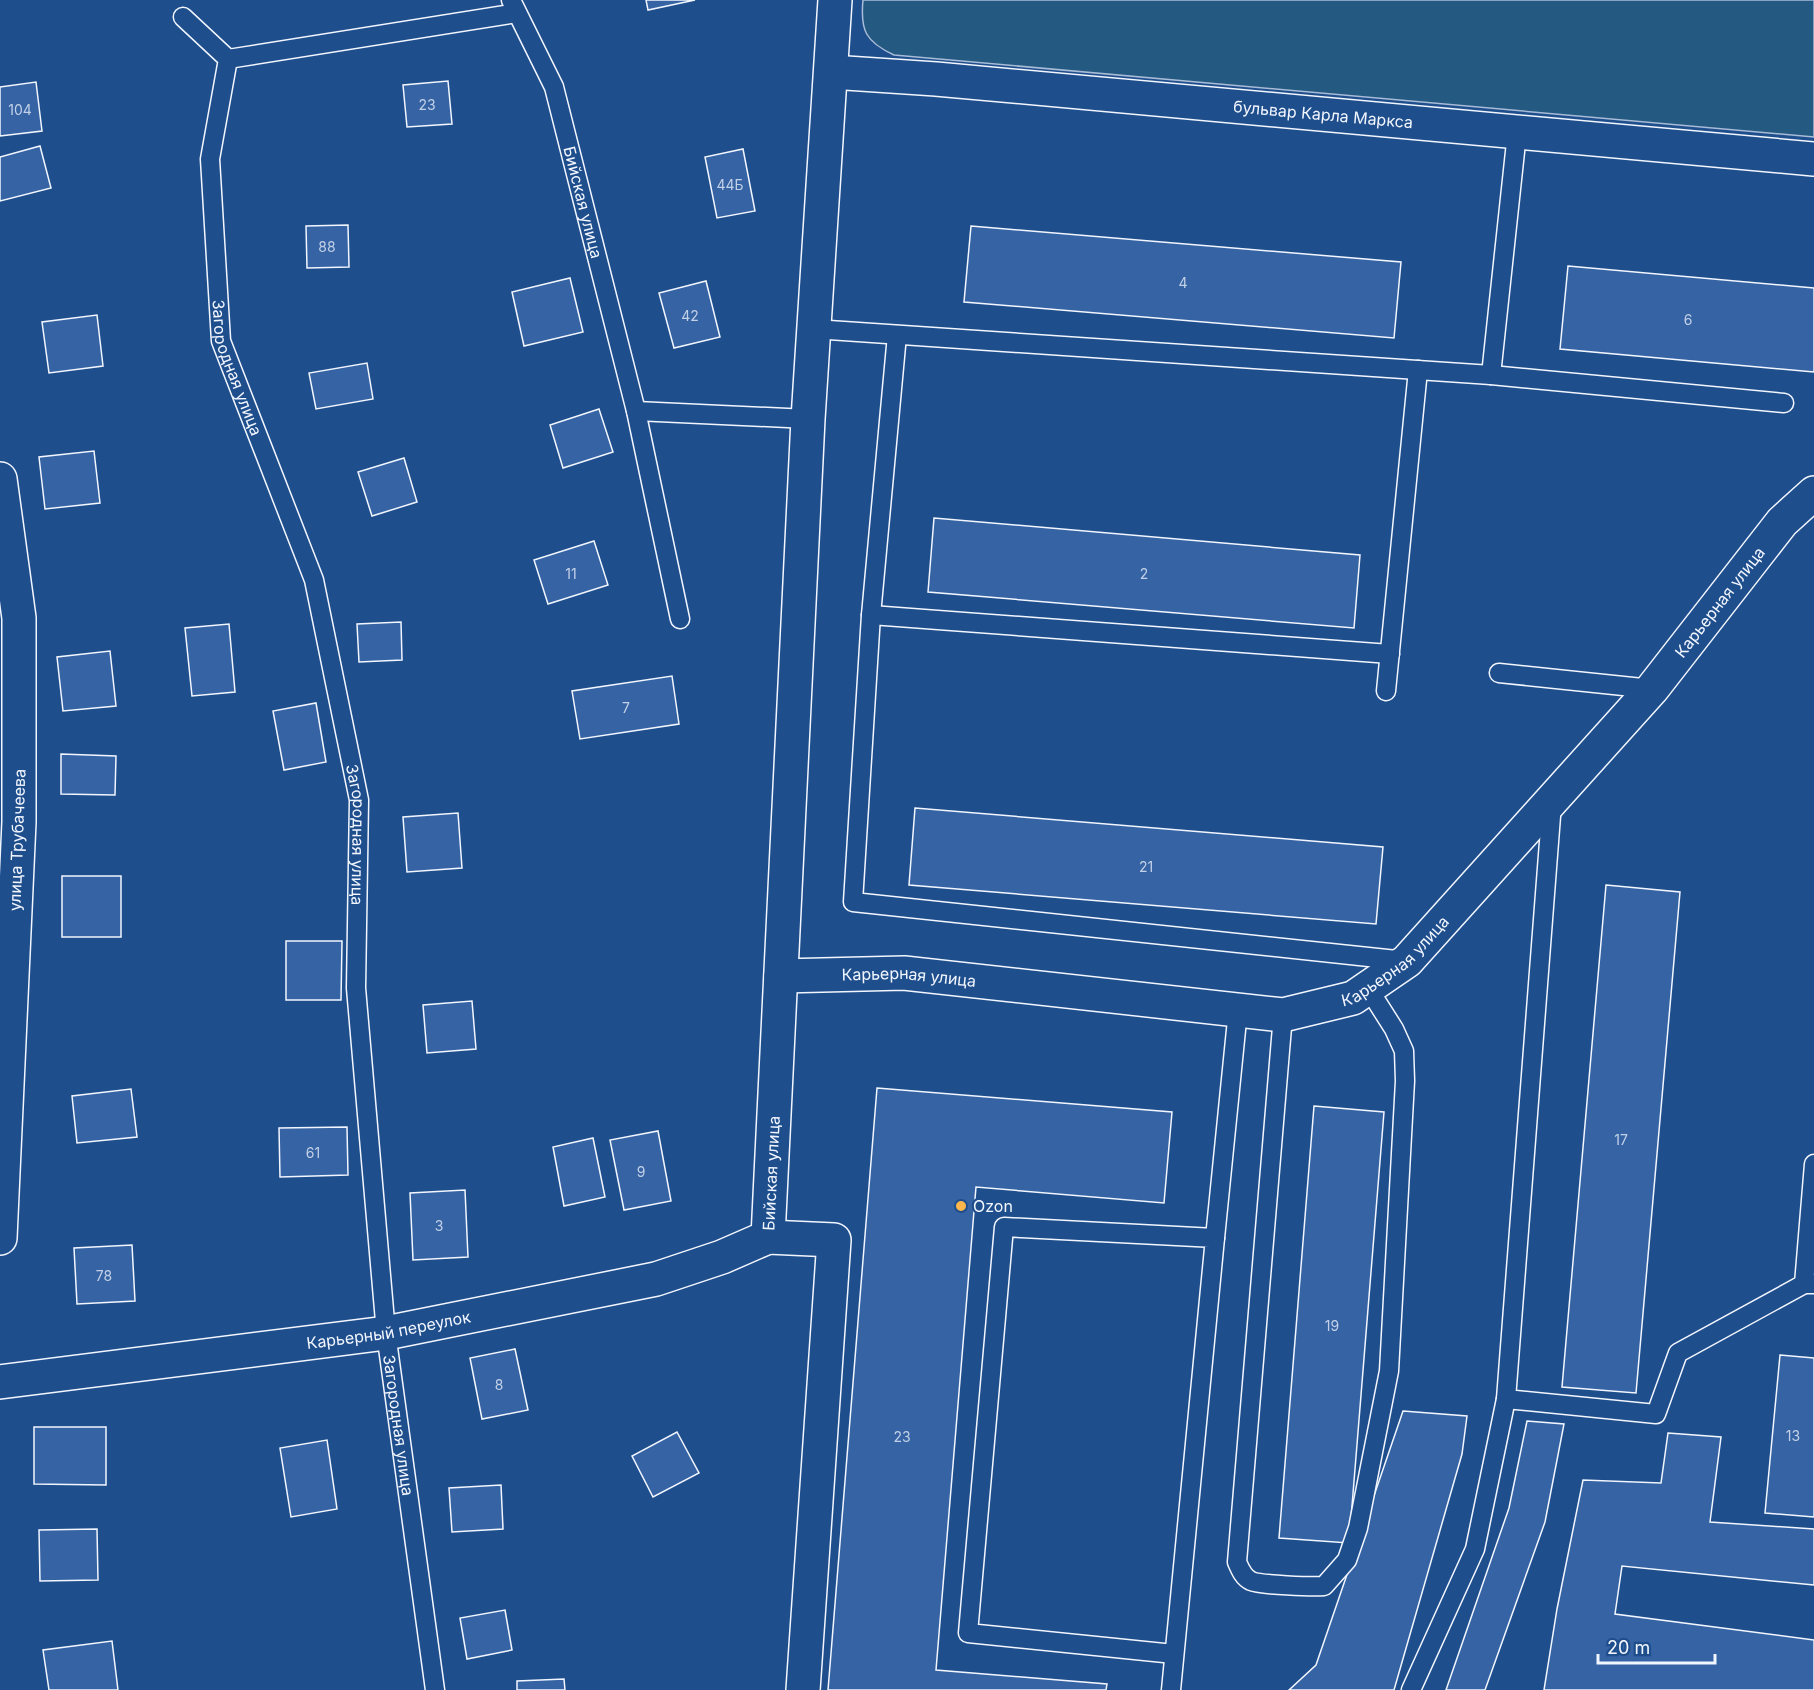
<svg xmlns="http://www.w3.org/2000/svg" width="1814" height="1690" font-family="Inter,sans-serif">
  <rect width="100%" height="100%" fill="#1f4e8c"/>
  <path fill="#245a82" stroke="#a8bbd7" stroke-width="1.5" d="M 863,0 L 1814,0 L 1814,137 L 894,55 C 866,42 860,31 863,0 Z"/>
  <g fill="#3563a3" stroke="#f2f6ff" stroke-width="1.5">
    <path d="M 646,0 L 695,0 L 648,10 Z"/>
    <path d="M 448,81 L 452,124 L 407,127 L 403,85 Z"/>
    <path d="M 36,82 L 42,131 L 0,136 L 0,87 Z"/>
    <path d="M 40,146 L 51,188 L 0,201 L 0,157 Z"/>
    <path d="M 743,149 L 755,211 L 717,218 L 705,157 Z"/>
    <path d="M 348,225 L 349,267 L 307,268 L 306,226 Z"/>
    <path d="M 971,226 L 1401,262 L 1394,338 L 964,302 Z"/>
    <path d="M 1568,266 L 1814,288 L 1814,372 L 1560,349 Z"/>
    <path d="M 570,278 L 583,332 L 524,346 L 512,292 Z"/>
    <path d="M 706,281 L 720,337 L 674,348 L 659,293 Z"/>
    <path d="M 97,315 L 103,366 L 49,373 L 42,322 Z"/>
    <path d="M 367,363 L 373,399 L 316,409 L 309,373 Z"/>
    <path d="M 599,409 L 613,452 L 563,468 L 550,425 Z"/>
    <path d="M 94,451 L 100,503 L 45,509 L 39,457 Z"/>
    <path d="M 404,458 L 417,502 L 372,516 L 358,472 Z"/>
    <path d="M 934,518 L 1360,555 L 1354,628 L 928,592 Z"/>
    <path d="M 594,541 L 608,585 L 548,604 L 534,560 Z"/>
    <path d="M 401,622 L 402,660 L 359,662 L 357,624 Z"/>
    <path d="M 229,624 L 235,692 L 192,696 L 185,628 Z"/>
    <path d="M 110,651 L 116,706 L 63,711 L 57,657 Z"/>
    <path d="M 672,676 L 679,724 L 580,739 L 572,691 Z"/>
    <path d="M 316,703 L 326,762 L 284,770 L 273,711 Z"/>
    <path d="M 61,754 L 116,756 L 115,795 L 61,794 Z"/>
    <path d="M 915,808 L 1383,847 L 1376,924 L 909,885 Z"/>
    <path d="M 458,813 L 462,868 L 407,872 L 403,817 Z"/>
    <rect x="62" y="876" width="59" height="61"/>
    <path d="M 1606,885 L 1680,892 L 1636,1393 L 1562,1387 Z"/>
    <path d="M 286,941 L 342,941 L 341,1000 L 286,1000 Z"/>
    <path d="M 472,1001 L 476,1049 L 427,1053 L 423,1005 Z"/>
    <path d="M 877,1088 L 1172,1112 L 1164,1203 L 976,1187 L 936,1670 L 1107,1684 L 1106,1690 L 828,1690 Z"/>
    <path d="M 131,1089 L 137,1137 L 77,1143 L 72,1096 Z"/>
    <path d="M 1314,1106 L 1384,1112 L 1349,1543 L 1279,1538 Z"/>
    <path d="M 347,1127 L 348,1175 L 280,1177 L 279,1128 Z"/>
    <path d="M 658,1131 L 671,1201 L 624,1210 L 610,1140 Z"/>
    <path d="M 593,1138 L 605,1197 L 564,1206 L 553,1147 Z"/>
    <path d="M 465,1190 L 468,1257 L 413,1260 L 410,1193 Z"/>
    <path d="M 132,1245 L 135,1301 L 77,1304 L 74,1248 Z"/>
    <path d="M 515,1349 L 528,1410 L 482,1419 L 470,1358 Z"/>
    <path d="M 1780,1355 L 1814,1358 L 1814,1517 L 1765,1513 Z"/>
    <path d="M 1403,1411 L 1467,1416 L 1462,1454 L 1394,1690 L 1289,1690 L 1316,1665 Z"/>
    <path d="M 1527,1421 L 1564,1424 L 1545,1522 L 1485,1690 L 1446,1690 L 1509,1508 Z"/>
    <path d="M 34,1427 L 106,1427 L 106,1485 L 34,1484 Z"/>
    <path d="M 677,1432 L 699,1473 L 653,1497 L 632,1456 Z"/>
    <path d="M 1668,1433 L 1721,1437 L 1710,1522 L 1814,1529 L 1814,1585 L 1622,1566 L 1615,1614 L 1814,1640 L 1814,1690 L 1544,1690 L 1557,1609 L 1583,1480 L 1661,1483 Z"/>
    <path d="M 327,1440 L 337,1509 L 291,1517 L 280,1448 Z"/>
    <path d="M 501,1485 L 503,1529 L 452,1532 L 449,1488 Z"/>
    <path d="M 97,1529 L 98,1580 L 40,1581 L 39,1530 Z"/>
    <path d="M 505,1610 L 512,1650 L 467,1659 L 460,1618 Z"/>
    <path d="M 112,1641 L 118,1690 L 49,1690 L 43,1650 Z"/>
    <path d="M 564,1679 L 565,1690 L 517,1690 L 517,1681 Z"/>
  </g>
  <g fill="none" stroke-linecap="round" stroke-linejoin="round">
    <defs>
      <g id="lane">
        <path id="s1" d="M 511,0 L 554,87 L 636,411 L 680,619"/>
        <path id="s2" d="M 183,17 L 228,59 L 210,159 L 221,341 L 314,580 L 359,800 L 356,988 L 386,1333 L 435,1690"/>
        <path d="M 228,59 L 517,13"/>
        <path d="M 814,329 L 1491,375 L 1517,133"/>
        <path d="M 897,335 L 871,615 L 853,902 L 1406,961"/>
        <path d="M 1491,375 L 1784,403"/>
        <path d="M 636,411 L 808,419"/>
        <path d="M 871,615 L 1390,654"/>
        <path d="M 1499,673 L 1652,689"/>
        <path d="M 1386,691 L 1418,370"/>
        <path d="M 1552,803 L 1506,1399 L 1656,1414 L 1678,1353 L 1804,1284"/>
        <path d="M 1283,1015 L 1237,1562 C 1240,1569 1243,1577 1251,1581 C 1260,1585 1313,1587 1324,1586 L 1347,1560 L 1358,1528 L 1389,1371 L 1405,1081 L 1404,1051 L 1394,1029 L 1368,988"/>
        <path d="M 1814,1164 L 1804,1284 L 1814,1284"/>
        <path d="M 1215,1238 L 1238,1010"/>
        <path d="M 1171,1690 L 1215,1238 L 1004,1227 L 968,1633 L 1174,1654"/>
        <path d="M 1411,1690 L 1475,1549 L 1506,1399"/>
      </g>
      <g id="street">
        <path id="s3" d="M 781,976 L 904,973 L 1283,1015 L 1353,998 L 1407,961 L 1652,689 L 1782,522 L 1814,493"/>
        <path d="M 768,1237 L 834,1240 L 803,1690"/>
      </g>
      <g id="secondary">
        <path id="s4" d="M 831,72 L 936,79 L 1814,159"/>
        <path d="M 0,479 L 19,618 L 19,822 L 0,1238"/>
        <path id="s5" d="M 0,1382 L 386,1333 L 656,1279 L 722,1257 L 768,1237 L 808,419 L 835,0"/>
      </g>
    </defs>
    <use href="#lane" stroke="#f2f6ff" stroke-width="21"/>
    <use href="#street" stroke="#f2f6ff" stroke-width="36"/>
    <use href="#secondary" stroke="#f2f6ff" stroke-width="36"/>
    <use href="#lane" stroke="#1f4e8c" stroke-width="18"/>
    <use href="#street" stroke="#1f4e8c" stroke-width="33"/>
    <use href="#secondary" stroke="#1f4e8c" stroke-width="33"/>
  </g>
  <circle fill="#ffb74d" stroke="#1f4e8c" stroke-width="2" cx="961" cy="1206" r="6"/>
  <g text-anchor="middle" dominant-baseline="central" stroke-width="4.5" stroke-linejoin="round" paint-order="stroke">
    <g font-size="14" fill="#c3d1e8">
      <text x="427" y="104">23</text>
      <text x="20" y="109">104</text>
      <text x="730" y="184">44Б</text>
      <text x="327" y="246">88</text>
      <text x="1183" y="282">4</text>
      <text x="690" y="315">42</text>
      <text x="1688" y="319">6</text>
      <text x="571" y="573">11</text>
      <text x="1144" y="573">2</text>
      <text x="626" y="707">7</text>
      <text x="1146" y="866">21</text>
      <text x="1621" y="1139">17</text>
      <text x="313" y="1152">61</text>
      <text x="641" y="1171">9</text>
      <text x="439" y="1225">3</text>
      <text x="104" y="1275">78</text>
      <text x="1332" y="1325">19</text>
      <text x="499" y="1384">8</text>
      <text x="1793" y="1435">13</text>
      <text x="902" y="1436">23</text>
    </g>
    <g font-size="16" fill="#f2f6ff" stroke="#1f4e8c">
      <text stroke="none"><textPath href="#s4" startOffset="494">бульвар Карла Маркса</textPath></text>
      <text stroke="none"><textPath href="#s1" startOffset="216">Бийская улица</textPath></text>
      <text stroke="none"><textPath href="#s2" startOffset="375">Загородная улица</textPath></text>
      <text stroke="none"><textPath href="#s3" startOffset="1118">Карьерная улица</textPath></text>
      <text stroke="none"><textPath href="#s2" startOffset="861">Загородная улица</textPath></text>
      <text transform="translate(17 840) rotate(-88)">улица Трубачеева</text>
      <text stroke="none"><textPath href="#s3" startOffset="632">Карьерная улица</textPath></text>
      <text stroke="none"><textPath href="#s3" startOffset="128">Карьерная улица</textPath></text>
      <text stroke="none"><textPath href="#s5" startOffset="848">Бийская улица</textPath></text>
      <text stroke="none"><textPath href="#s5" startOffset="392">Карьерный переулок</textPath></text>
      <text stroke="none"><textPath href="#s2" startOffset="1454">Загородная улица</textPath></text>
    </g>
    <g font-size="16" fill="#f2f6ff" stroke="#1f4e8c" text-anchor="start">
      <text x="973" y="1206">Ozon</text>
    </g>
  </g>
  <path d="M1598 1654v9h117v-9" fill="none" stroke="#f2f6ff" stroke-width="3"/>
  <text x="1607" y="1654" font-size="18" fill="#f2f6ff" stroke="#1f4e8c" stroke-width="4.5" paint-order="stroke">20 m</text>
</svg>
